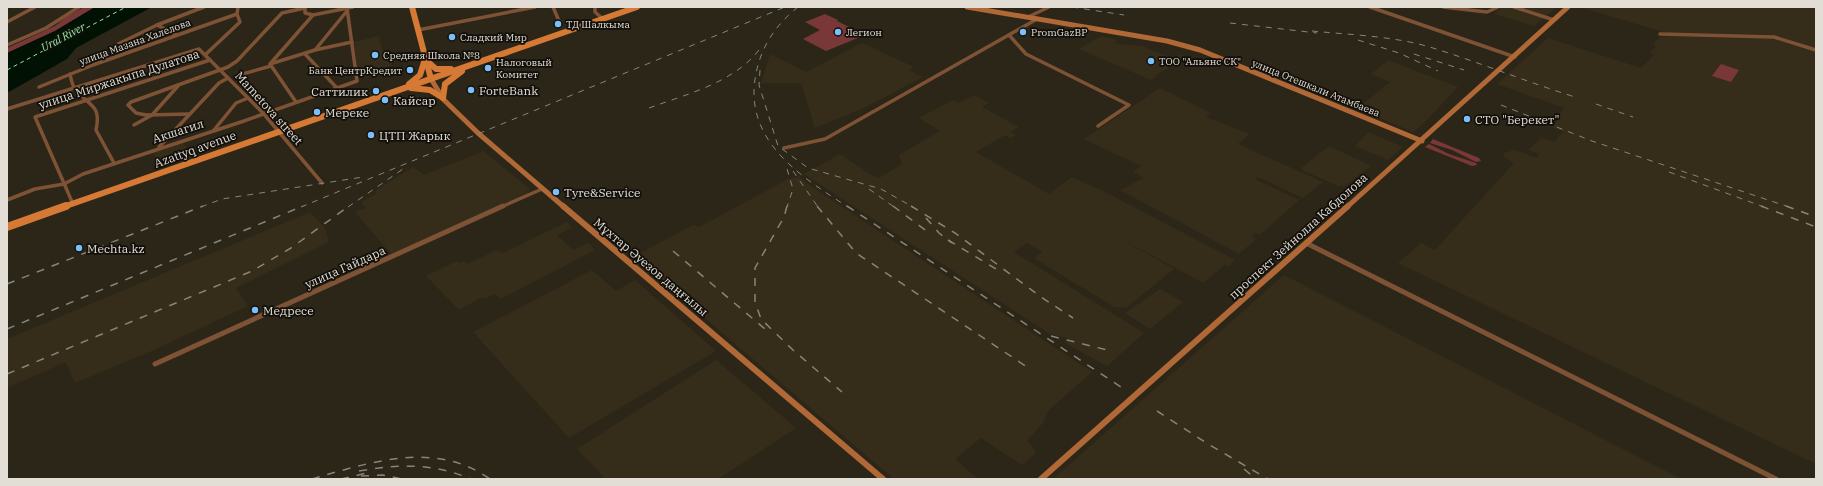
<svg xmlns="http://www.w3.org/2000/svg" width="1823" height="486" font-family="'IBM Plex Serif',serif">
  <rect width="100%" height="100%" fill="#2c2619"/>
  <g fill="#352d1a">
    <path d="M 1502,7 L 1557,7 L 1534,26 L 1494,14 Z"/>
    <path d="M 1579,7 L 1816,7 L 1816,48 L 1772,35 L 1667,33 Z"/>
    <path d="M 379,36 L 383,52 L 395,52 L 396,59 L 383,72 L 369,77 L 361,76 L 357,70 L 354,42 Z"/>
    <path d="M 1101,36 L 1118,40 L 1114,42 L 1118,44 L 1142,46 L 1173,58 L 1180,54 L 1186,57 L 1156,75 L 1157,76 L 1151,80 L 1079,49 Z"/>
    <path d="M 1669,36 L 1776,38 L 1816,51 L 1816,464 L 1398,263 L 1421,243 L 1435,250 L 1514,163 L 1503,156 L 1504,152 L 1507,153 L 1513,149 L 1537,158 L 1539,154 L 1528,150 L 1542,137 L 1554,142 L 1563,132 L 1552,127 L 1557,121 L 1555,120 L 1564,108 L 1497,84 L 1548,38 L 1641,68 L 1654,55 L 1649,53 L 1656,47 L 1653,45 L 1660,37 Z"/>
    <path d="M 862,43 L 914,67 L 909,70 L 923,77 L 864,108 L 815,128 L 801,83 L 761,83 L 770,54 L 806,72 Z"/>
    <path d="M 1388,60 L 1458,87 L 1427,120 L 1413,132 L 1357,109 L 1390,82 L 1371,74 Z"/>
    <path d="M 1160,88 L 1211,113 L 1206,117 L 1250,134 L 1238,144 L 1323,182 L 1303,198 L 1258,177 L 1255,179 L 1299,200 L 1260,235 L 1255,233 L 1251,237 L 1256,239 L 1239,254 L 1120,190 L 1144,178 L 1133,172 L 1141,166 L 1084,139 Z"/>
    <path d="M 974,95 L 989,103 L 982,107 L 1019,127 L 1010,132 L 1016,135 L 1011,138 L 1005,135 L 976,152 L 1049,194 L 1072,177 L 1111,195 L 1235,260 L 1229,266 L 1225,265 L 1203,283 L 1109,232 L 1174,269 L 1126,308 L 1114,307 L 1034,258 L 1042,252 L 1027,243 L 1014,252 L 1144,333 L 1107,366 L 1065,343 L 1068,338 L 1050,334 L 804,174 L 840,154 L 870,174 L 879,178 L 902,164 L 899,155 L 940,131 L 919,118 L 953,100 L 959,103 Z"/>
    <path d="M 1368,132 L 1403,147 L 1388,160 L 1355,146 Z"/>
    <path d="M 183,142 L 192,156 L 160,167 L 152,152 Z"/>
    <path d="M 1329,146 L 1371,166 L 1344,186 L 1338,186 L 1300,169 Z"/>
    <path d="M 483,151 L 530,189 L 528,193 L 391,254 L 355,212 L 365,208 L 361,202 L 376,194 L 375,191 L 413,167 L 424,175 Z"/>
    <path d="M 799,176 L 806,183 L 1092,372 L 1048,411 L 1043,423 L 1028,440 L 1036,453 L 1022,465 L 981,438 L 956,458 L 957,461 L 978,479 L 894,479 L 633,257 L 693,225 L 699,227 L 788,179 Z"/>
    <path d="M 310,212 L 325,228 L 329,242 L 236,288 L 248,306 L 154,350 L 75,383 L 66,362 L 7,388 L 7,339 Z"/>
    <path d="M 567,222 L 572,228 L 557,235 L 573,250 L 588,243 L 595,250 L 501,299 L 495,294 L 485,299 L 482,297 L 459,310 L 426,276 L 457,261 L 459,263 L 464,261 L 467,264 L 497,250 L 503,253 Z"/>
    <path d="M 592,270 L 616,291 L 635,280 L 716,351 L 569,438 L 473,332 Z"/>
    <path d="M 1284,275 L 1681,479 L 1053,479 Z"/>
    <path d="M 1160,289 L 1183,302 L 1150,329 L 1125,313 Z"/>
    <path d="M 716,360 L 796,428 L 718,479 L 606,479 L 577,449 Z"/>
  </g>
  <g fill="#7a3737">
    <path d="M 84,7 L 95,7 L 55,31 L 7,53 L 7,48 L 55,26 L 66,17 Z"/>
    <path d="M 825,14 L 838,20 L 837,21 L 865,35 L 826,51 L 803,39 L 820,30 L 805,22 Z"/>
    <path d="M 1721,64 L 1739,70 L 1731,82 L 1712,76 Z"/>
    <path d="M 1433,139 L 1479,158 L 1481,161 L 1476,162 L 1452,150 L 1430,143 Z"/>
    <path d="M 1429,144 L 1449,154 L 1476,163 L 1477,165 L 1472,166 L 1425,147 Z"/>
  </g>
  <path fill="#011204" d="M 95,7 L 152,7 L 76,48 L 67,59 L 7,93 L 7,53 L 55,31 Z"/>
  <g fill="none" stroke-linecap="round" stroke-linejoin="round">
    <path stroke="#8eeaa1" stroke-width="1" stroke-dasharray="4 3.5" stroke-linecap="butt" d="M 7,70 L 126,7"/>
    <g stroke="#7e5234" stroke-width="3.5">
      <path d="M 305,7 L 305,13 L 313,15 L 353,7"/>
      <path d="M 553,7 L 559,21"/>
      <path d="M 595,7 L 595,12 L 603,19"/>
      <path d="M 1370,7 L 1515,57"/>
      <path d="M 1443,7 L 1487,12 L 1498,7"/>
      <path d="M 1514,7 L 1554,20"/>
      <path d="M 1028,17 L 1049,7"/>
      <path d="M 7,22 L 35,7"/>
      <path d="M 418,30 L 535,7"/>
      <path d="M 1660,34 L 1774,37 L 1816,50"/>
      <path d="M 177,35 L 157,25 L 204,7"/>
      <path d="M 1009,35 L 1026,54 L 1129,105 L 1098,126"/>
      <path d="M 7,45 L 46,28 L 79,7"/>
      <path d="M 116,45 L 157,25"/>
      <path d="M 315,50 L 347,11"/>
      <path d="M 305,54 L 337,88"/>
      <path d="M 205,55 L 240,22 L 237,14 L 238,7"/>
      <path d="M 270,64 L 315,50 L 352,42"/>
      <path d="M 70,74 C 71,79 72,85 75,89 C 88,106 102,104 96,130 L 114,163"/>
      <path d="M 239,75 L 271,66"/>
      <path d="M 39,87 L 93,65 L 237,14"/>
      <path d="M 296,102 L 270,64 L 313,15"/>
      <path d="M 7,109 L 199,49 L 263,113 L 322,183"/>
      <path d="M 189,114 L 146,115 L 136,113 L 128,105 L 131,102 L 228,67 L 237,61 L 282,13 L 305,8"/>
      <path d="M 134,125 L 152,115 L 178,86"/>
      <path d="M 214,130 L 236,103 L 248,98"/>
      <path d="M 159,147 L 219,83 L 228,78"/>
      <path d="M 784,148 L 825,139 L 1037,19"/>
      <path d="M 7,200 L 35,189 L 64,184 L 83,174 L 244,121 L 357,81 L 347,8"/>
      <path d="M 73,204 L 35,117 L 210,60"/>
      <path d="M 501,207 L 542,189"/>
    </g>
    <g stroke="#7e5234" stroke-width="5">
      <path d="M 1306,243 L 1776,479"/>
      <path d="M 155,364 L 503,206"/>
    </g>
    <g stroke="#af6836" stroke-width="5">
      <path d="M 967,7 L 1167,41 L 1200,50 L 1422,141"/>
      <path d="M 431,79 L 444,100 L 478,133 L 564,207"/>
      <path d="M 1347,207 L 1568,7"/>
    </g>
    <g stroke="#af6836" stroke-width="6">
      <path d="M 563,206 L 883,479"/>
      <path d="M 1041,479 L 1348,206"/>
    </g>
    <g stroke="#d57935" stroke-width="6">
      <path d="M 412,7 L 431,79"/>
      <path d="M 427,61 L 436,69 L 451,69"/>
      <path d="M 409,84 L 420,75 L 425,59"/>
      <path d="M 411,88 L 430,90 L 443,98"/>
      <path d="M 443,98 L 445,84 L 462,71"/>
      <path d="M 63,207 L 637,7"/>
    </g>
    <path stroke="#d57935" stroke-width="8" d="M 7,227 L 66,206"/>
    <g stroke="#898479" stroke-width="1" stroke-dasharray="6 6" stroke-linecap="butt">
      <path d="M 798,7 C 778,23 763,43 757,69 C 740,138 798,175 848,207"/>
      <path d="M 1072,7 L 1124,15"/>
      <path d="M 1230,23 L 1317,33"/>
      <path d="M 1312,31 C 1352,35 1395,36 1433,48 C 1481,63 1527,82 1575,97"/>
      <path d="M 1358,40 L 1399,53 L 1438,71"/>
      <path d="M 1414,54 L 1464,70"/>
      <path d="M 760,70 L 759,85 L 778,146 L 808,168 L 881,189 L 913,207"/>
      <path d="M 1596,104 L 1633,117"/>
      <path d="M 1501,105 L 1592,141 L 1789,207"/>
      <path d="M 649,108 C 687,94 733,83 759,50"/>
      <path d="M 787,169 L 793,189 L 787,207"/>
      <path d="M 793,171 L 818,207"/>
      <path d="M 1669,172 L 1764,207"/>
      <path d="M 869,189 L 894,207"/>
      <path d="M 201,207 L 222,199 L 363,177"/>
      <path d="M 301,207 L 785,7"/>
      <path d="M 348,207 L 403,169"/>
    </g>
    <g stroke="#898479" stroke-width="1.5" stroke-dasharray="8 8" stroke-linecap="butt">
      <path d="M 787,206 L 784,217 L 755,268 L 755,302 L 761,319 L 793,350 L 842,392"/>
      <path d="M 817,206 L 856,253 L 1030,369"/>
      <path d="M 847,206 L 1127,391"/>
      <path d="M 893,206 L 928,232"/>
      <path d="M 911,206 L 955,233 L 1041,297 L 1073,318"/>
      <path d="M 1761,206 L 1816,227"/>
      <path d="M 1786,206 L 1816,217"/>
      <path d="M 926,218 L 939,233 L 952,243"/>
      <path d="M 948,240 L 996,269"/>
      <path d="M 673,251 L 765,329"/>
      <path d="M 7,284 L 203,206"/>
      <path d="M 7,329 L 303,206"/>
      <path d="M 1051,336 L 1111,351"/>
      <path d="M 7,374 L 252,271 L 291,248 L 349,206"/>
      <path d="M 1157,411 L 1208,444 L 1268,479"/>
      <path d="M 1244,469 L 1256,479"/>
      <path d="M 359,471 C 399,464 433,463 471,479"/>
      <path d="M 361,476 L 383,475 L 402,479"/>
      <path d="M 312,479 C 371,462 435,440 490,479"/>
      <path d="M 341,479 L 367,473"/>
    </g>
  </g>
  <g fill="#7abff8" stroke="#120f0a" stroke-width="1.5">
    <circle cx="558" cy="24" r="4"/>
    <circle cx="838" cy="32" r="4"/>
    <circle cx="1023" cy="32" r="4"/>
    <circle cx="452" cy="37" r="4"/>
    <circle cx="375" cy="55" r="4"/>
    <circle cx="1151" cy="61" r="4"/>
    <circle cx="488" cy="68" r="4"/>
    <circle cx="410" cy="70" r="4"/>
    <circle cx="471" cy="90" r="4"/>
    <circle cx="376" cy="91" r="4"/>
    <circle cx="385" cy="100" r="4"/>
    <circle cx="317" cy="112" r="4"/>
    <circle cx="1467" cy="119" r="4"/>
    <circle cx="371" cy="135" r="4"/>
    <circle cx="556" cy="192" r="4"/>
    <circle cx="79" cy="248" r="4"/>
    <circle cx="255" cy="310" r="4"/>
  </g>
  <g text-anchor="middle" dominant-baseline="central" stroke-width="3.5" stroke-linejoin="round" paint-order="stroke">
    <g font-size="10" fill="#e2ded5" stroke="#120f0a" text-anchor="start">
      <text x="566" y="24">ТД Шалкыма</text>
      <text x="846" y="32">Легион</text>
      <text x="1031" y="32">PromGazBP</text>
      <text x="460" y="37">Сладкий Мир</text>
      <text x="383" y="55">Средняя Школа №8</text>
      <text x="1159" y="61">ТОО "Альянс СК"</text>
      <text x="496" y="62">Налоговый<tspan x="496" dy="12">Комитет</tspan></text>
      <text x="402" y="70" text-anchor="end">Банк ЦентрКредит</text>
    </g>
    <g font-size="10" fill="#e2ded5" stroke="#120f0a">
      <text transform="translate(135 42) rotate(-20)">улица Мазана Халелова</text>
      <text transform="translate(1316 88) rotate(22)">улица Отешкали Атамбаева</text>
    </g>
    <g font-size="11" font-style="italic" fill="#8eeaa1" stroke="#120f0a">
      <text transform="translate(63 37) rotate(-28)">Ural River</text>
    </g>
    <g font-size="12" fill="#e2ded5" stroke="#120f0a">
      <text transform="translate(119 79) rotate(-18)">улица Миржакыпа Дулатова</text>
      <text transform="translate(269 108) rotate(48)">Mametova street</text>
      <text transform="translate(178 131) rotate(-18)">Акшагил</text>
      <text transform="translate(195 149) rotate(-20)">Azattyq avenue</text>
      <text transform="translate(1298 236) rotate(-42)">проспект Зейнолла Кабдолова</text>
      <text transform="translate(345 267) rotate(-24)">улица Гайдара</text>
      <text transform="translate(651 267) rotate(40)">Мұхтар Әуезов даңғылы</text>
    </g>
    <g font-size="12" fill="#e2ded5" stroke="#120f0a" text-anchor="start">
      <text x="479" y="90">ForteBank</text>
      <text x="368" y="91" text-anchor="end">Саттилик</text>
      <text x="393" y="100">Кайсар</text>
      <text x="325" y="112">Мереке</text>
      <text x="1475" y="119">СТО "Берекет"</text>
      <text x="379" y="135">ЦТП Жарык</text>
      <text x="564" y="192">Tyre&amp;Service</text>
      <text x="87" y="248">Mechta.kz</text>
      <text x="263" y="310">Медресе</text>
    </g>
  </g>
  <rect width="1823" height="486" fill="none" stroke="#e2ded5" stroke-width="16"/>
</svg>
